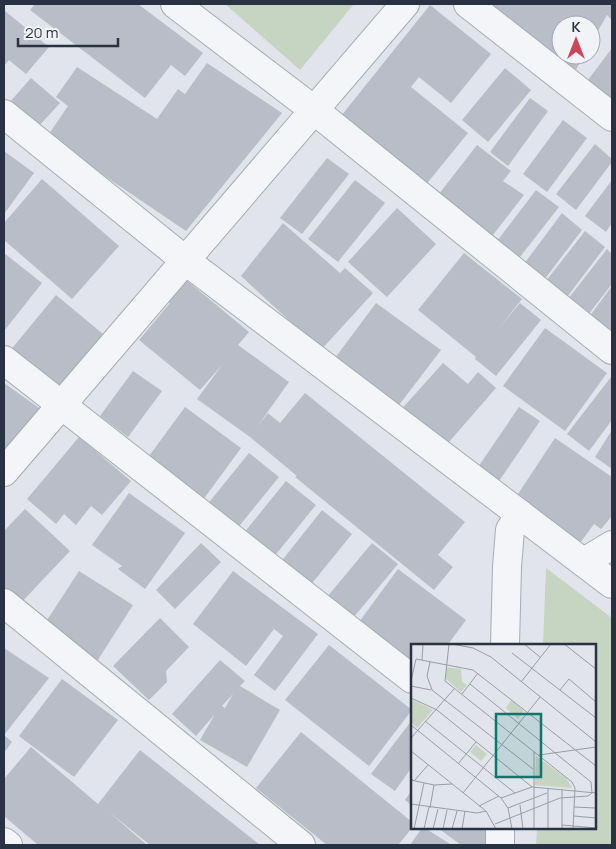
<svg xmlns="http://www.w3.org/2000/svg" width="616" height="849" font-family="Manrope,sans-serif">
  <rect width="100%" height="100%" fill="#e1e4ea"/>
  <g fill="#c6d4c2">
    <path d="M 225,4 L 354,4 L 300,70 Z"/>
    <path d="M 546,568 L 612,618 L 612,845 L 536,845 L 537,828 L 595,828 L 595,645 L 543,645 Z"/>
  </g>
  <g fill="#b8bdc7" fill-rule="evenodd">
    <path d="M 35,4 L 138,4 L 203,53 L 185,76 L 171,65 L 145,98 L 30,10 Z"/>
    <path d="M 468,4 L 612,4 L 612,20 L 607,15 L 591,43 L 591,25 L 561,25 L 561,55 L 584,55 L 573,75 Z"/>
    <path d="M 430,5 L 491,54 L 451,103 L 419,77 L 411,87 L 468,133 L 420,192 L 341,116 Z"/>
    <path d="M 5,11 L 49,47 L 26,74 L 9,60 L 4,66 Z"/>
    <path d="M 612,48 L 612,111 L 582,88 Z"/>
    <path d="M 207,63 L 282,113 L 186,231 L 47,137 L 68,106 L 56,97 L 77,67 L 157,119 L 178,89 L 185,94 Z"/>
    <path d="M 505,68 L 531,90 L 488,142 L 462,120 Z"/>
    <path d="M 31,78 L 60,103 L 37,128 L 9,103 Z"/>
    <path d="M 530,98 L 548,111 L 508,166 L 490,152 Z"/>
    <path d="M 563,120 L 587,138 L 547,192 L 523,174 Z"/>
    <path d="M 595,144 L 612,159 L 612,162 L 576,210 L 556,194 Z"/>
    <path d="M 477,145 L 511,171 L 503,181 L 524,195 L 489,240 L 435,199 Z"/>
    <path d="M 4,151 L 34,173 L 4,214 Z"/>
    <path d="M 327,158 L 349,174 L 302,234 L 280,218 Z"/>
    <path d="M 42,179 L 119,246 L 72,299 L 4,240 L 4,223 Z"/>
    <path d="M 355,180 L 385,203 L 338,262 L 308,239 Z"/>
    <path d="M 612,180 L 612,223 L 606,232 L 585,216 Z"/>
    <path d="M 536,190 L 559,207 L 516,262 L 494,245 Z"/>
    <path d="M 397,208 L 436,244 L 387,297 L 348,262 Z"/>
    <path d="M 562,213 L 582,230 L 544,280 L 524,264 Z"/>
    <path d="M 283,223 L 340,273 L 345,268 L 373,293 L 321,350 L 241,276 Z"/>
    <path d="M 585,231 L 605,247 L 567,297 L 546,281 Z"/>
    <path d="M 607,249 L 612,254 L 612,284 L 588,315 L 568,299 Z"/>
    <path d="M 4,253 L 42,283 L 4,331 Z"/>
    <path d="M 464,253 L 522,299 L 498,329 L 520,303 L 541,320 L 496,376 L 475,359 L 476,357 L 418,310 Z"/>
    <path d="M 185,279 L 249,332 L 238,345 L 289,382 L 257,427 L 268,413 L 280,423 L 305,393 L 465,522 L 438,555 L 453,567 L 434,590 L 295,477 L 297,476 L 250,437 L 197,399 L 222,365 L 200,390 L 139,340 L 170,303 L 167,300 Z"/>
    <path d="M 612,286 L 612,329 L 609,333 L 589,317 Z"/>
    <path d="M 56,295 L 109,339 L 62,395 L 9,352 Z"/>
    <path d="M 376,303 L 441,350 L 396,409 L 332,362 Z"/>
    <path d="M 545,328 L 607,373 L 565,431 L 503,386 Z"/>
    <path d="M 443,363 L 468,384 L 478,372 L 496,388 L 442,450 L 399,412 Z"/>
    <path d="M 133,371 L 162,391 L 128,437 L 100,416 Z"/>
    <path d="M 611,377 L 612,420 L 589,451 L 567,434 Z"/>
    <path d="M 4,383 L 46,413 L 4,472 Z"/>
    <path d="M 185,407 L 241,448 L 200,504 L 144,463 Z"/>
    <path d="M 519,407 L 540,421 L 497,484 L 476,470 Z"/>
    <path d="M 612,430 L 612,469 L 595,457 Z"/>
    <path d="M 79,437 L 131,481 L 102,515 L 91,506 L 76,525 L 64,514 L 56,524 L 27,499 Z"/>
    <path d="M 555,438 L 612,477 L 612,516 L 601,529 L 594,524 L 580,543 L 518,494 Z"/>
    <path d="M 249,453 L 279,477 L 236,530 L 206,506 Z"/>
    <path d="M 286,481 L 316,505 L 273,558 L 243,534 Z"/>
    <path d="M 129,493 L 185,533 L 145,589 L 118,569 L 122,566 L 92,545 Z"/>
    <path d="M 25,509 L 70,551 L 18,606 L 4,592 L 4,531 Z"/>
    <path d="M 322,510 L 352,534 L 309,587 L 280,563 Z"/>
    <path d="M 201,543 L 221,562 L 175,609 L 156,590 Z"/>
    <path d="M 372,543 L 398,564 L 353,618 L 327,597 Z"/>
    <path d="M 398,569 L 466,620 L 449,643 L 452,645 L 412,645 L 412,664 L 359,622 Z"/>
    <path d="M 79,571 L 133,605 L 94,666 L 40,631 Z"/>
    <path d="M 233,571 L 318,634 L 275,691 L 254,675 L 283,636 L 274,629 L 246,666 L 193,624 Z"/>
    <path d="M 160,618 L 189,647 L 166,671 L 167,682 L 149,700 L 113,666 Z"/>
    <path d="M 329,645 L 412,710 L 369,766 L 285,700 Z"/>
    <path d="M 4,648 L 49,678 L 4,735 L 12,742 L 4,753 Z"/>
    <path d="M 220,660 L 245,681 L 240,686 L 280,710 L 247,767 L 200,740 L 215,714 L 196,736 L 172,714 ZM 233,694 L 225,708 L 222,706 Z"/>
    <path d="M 62,679 L 118,720 L 74,777 L 19,736 Z"/>
    <path d="M 412,720 L 412,767 L 395,791 L 371,774 Z"/>
    <path d="M 301,732 L 412,822 L 412,828 L 398,845 L 327,845 L 256,788 Z"/>
    <path d="M 31,747 L 98,804 L 140,750 L 260,845 L 150,845 L 109,812 L 147,845 L 38,845 L 4,816 L 4,779 Z"/>
    <path d="M 412,790 L 412,806 L 405,800 Z"/>
    <path d="M 422,828 L 425,828 L 450,844 L 410,845 Z"/>
    <path d="M 438,828 L 490,828 L 503,845 L 461,845 Z"/>
  </g>
  <g fill="none" stroke-linecap="round" stroke-linejoin="round">
    <defs>
      <g id="minor">
        <path d="M 175,4 L 314,110 L 612,350"/>
        <path d="M 468,4 L 612,117"/>
        <path d="M 4,114 L 186,261 L 612,584"/>
        <path d="M 4,360 L 412,679"/>
        <path d="M 4,472 L 405,4"/>
        <path d="M 584,562 L 612,545"/>
        <path d="M 4,603 L 301,845"/>
        <path d="M 505,645 L 507,567 L 510,530 L 520,514"/>
        <path d="M 4,842 L 8,845"/>
        <path d="M 500,845 L 500,828"/>
      </g>
    </defs>
    <use href="#minor" stroke="#a6abb4" stroke-width="30"/>
    <use href="#minor" stroke="#f4f5f8" stroke-width="28"/>
  </g>
  <g transform="translate(411 644)">
    <rect width="185" height="185" fill="#e1e4ea"/>
    <path d="M 35,23 L 50,25 L 51,38 L 56,41 L 50,48 L 35,35 ZM 0,55 L 22,66 L 6,84 L 0,78 ZM 100,56 L 113,67 L 107,75 L 95,64 ZM 65,101 L 76,110 L 70,117 L 59,108 ZM 125,112 L 155,134 L 161,144 L 124,141 Z" fill="#c6d4c2"/>
    <path fill="none" stroke="#979da7" stroke-width="1" d="M 38,0 L 34,37 L 161,138 L 164,144 L 162,185M 41,0 L 62,4 L 80,13 L 185,98M 113,0 L 129,13M 153,0 L 185,25M 101,9 L 185,74M 11,16 L 12,0M 19,18 L 16,32 L 21,46 L 122,125M 0,37 L 5,15 L 62,26 L 185,122M 110,38 L 140,0M 59,40 L 180,138 L 181,149 L 177,152 L 149,154 L 84,180M 0,42 L 20,46M 149,46 L 158,35 L 185,58M 51,50 L 67,29M 0,54 L 26,66 L 121,143 L 185,149M 14,77 L 104,149M 0,81 L 90,154 L 97,164 L 101,185M 0,94 L 43,45M 0,107 L 75,167 L 85,185M 128,111 L 185,103M 47,120 L 65,98M 0,134 L 3,137 L 17,121M 0,136 L 23,141 L 41,140M 137,144 L 137,185M 151,145 L 151,185M 52,149 L 129,53M 90,154 L 121,143M 0,160 L 66,169 L 75,167M 109,161 L 112,185M 68,162 L 88,152M 163,163 L 185,164M 19,164 L 23,141M 97,164 L 136,149M 163,172 L 185,174M 151,181 L 185,184M 3,185 L 13,139M 13,185 L 18,163M 22,185 L 27,165M 32,185 L 36,166M 41,185 L 46,167M 51,185 L 54,167M 123,185 L 123,108"/>
    <path fill="#0f766e" fill-opacity="0.15" stroke="#0f766e" stroke-width="2.5" d="M 85,70 L 130,70 L 130,133 L 85,133 Z"/>
    <rect width="185" height="185" fill="none" stroke="#293242" stroke-width="2.5"/>
  </g>
  <rect width="616" height="849" fill="none" stroke="#293242" stroke-width="10"/>
  <g transform="translate(576 40)"><circle r="24" fill="#f1f3f7" stroke="#a1a6af"/>
  <path d="M0-4L9 19L0 12L-9 19Z" fill="#d14358"/>
  <text y="-8" font-size="14" font-weight="bold" text-anchor="middle" fill="#293242">K</text>
  </g>
  <path d="M18 38v8h100v-8" fill="none" stroke="#293242" stroke-width="2.5"/>
  <text x="25" y="38" font-size="15" fill="#293242" stroke="#f1f3f7" stroke-width="4" paint-order="stroke">20 m</text>
</svg>
